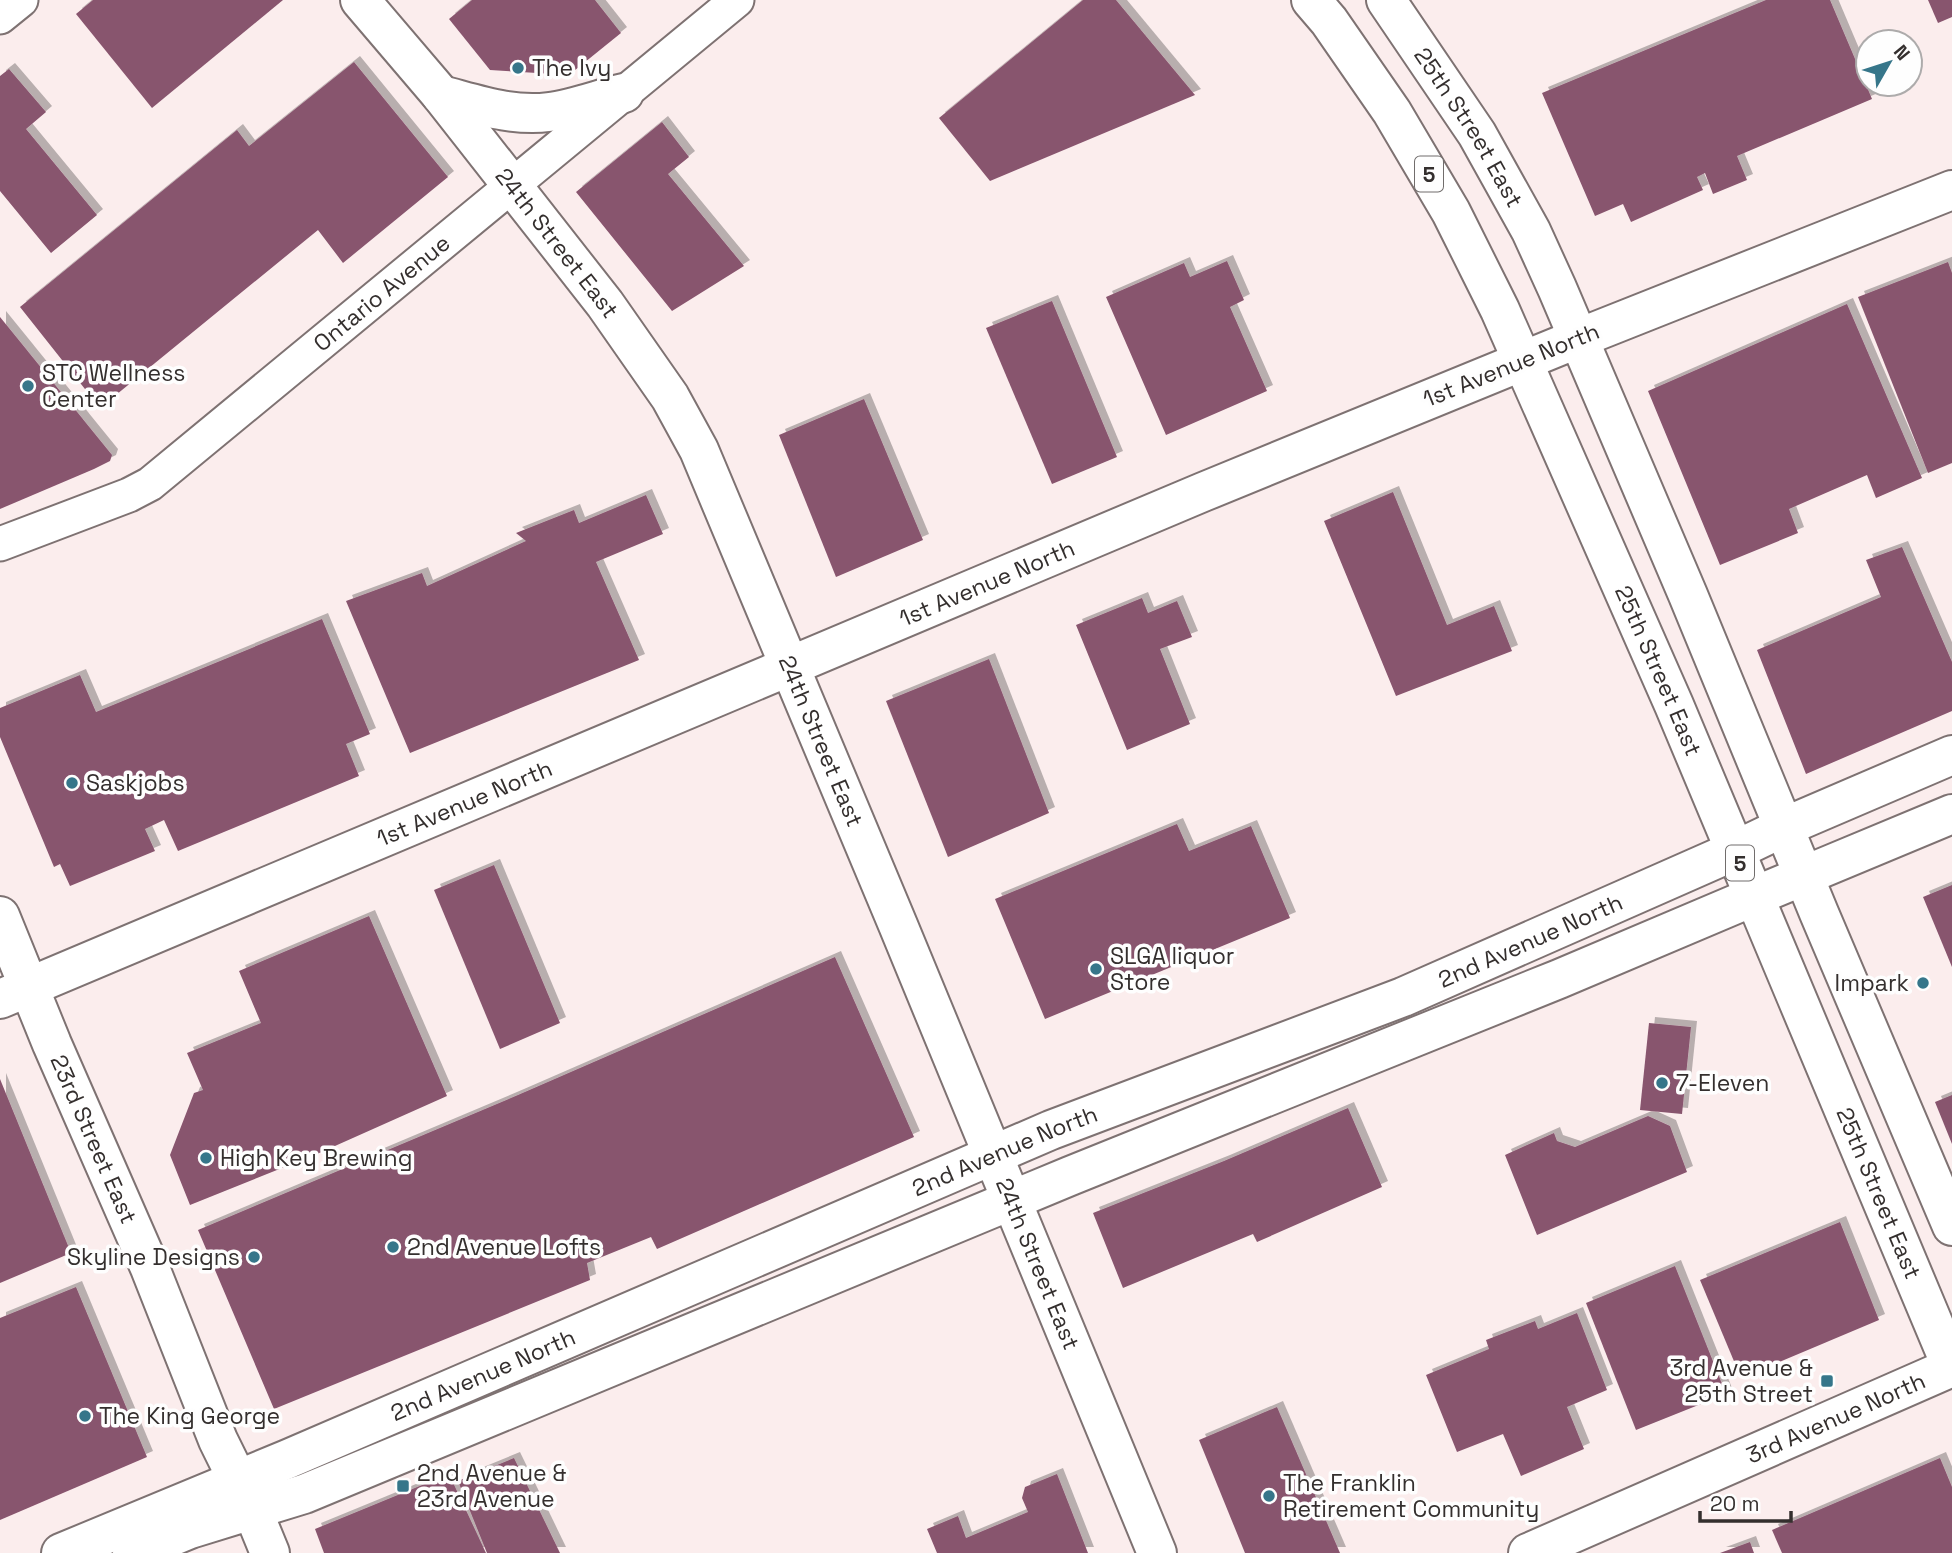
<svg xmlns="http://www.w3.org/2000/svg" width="1952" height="1553" font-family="'Space Grotesk',sans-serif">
  <defs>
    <filter id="shadow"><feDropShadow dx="6" dy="-6" stdDeviation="0" flood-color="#0004"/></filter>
  </defs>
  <rect width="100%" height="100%" fill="#fbeded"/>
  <g fill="#88546e" filter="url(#shadow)">
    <path d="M 93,0 L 283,0 L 152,108 L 76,14 Z"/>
    <path d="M 472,0 L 595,0 L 621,33 L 569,75 L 490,70 L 449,19 Z"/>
    <path d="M 1083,0 L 1116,0 L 1195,95 L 990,181 L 939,118 Z"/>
    <path d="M 1766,0 L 1830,0 L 1872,99 L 1737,156 L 1747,180 L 1713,194 L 1705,173 L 1697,177 L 1703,190 L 1631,222 L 1623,204 L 1595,216 L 1542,93 Z"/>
    <path d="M 1928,0 L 1952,0 L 1952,17 L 1938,23 Z"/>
    <path d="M 354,62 L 448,177 L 343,263 L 318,230 L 100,408 L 20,307 L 237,130 L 249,146 Z"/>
    <path d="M 9,69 L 46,112 L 26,129 L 97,215 L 51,253 L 0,191 L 0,76 Z"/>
    <path d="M 662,122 L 689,157 L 668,174 L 744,266 L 672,311 L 576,192 Z"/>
    <path d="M 1227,261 L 1244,300 L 1230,307 L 1267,391 L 1166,435 L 1106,297 L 1184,263 L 1190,277 Z"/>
    <path d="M 1948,262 L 1952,273 L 1952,463 L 1928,473 L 1858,297 Z"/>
    <path d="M 1052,301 L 1117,457 L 1052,484 L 986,328 Z"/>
    <path d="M 1847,304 L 1922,478 L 1876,498 L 1867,475 L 1789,509 L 1798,533 L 1720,565 L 1648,391 Z"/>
    <path d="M 0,317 L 112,455 L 110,461 L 94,469 L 0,509 Z"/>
    <path d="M 864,399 L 923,540 L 836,577 L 779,435 Z"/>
    <path d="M 1393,492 L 1447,625 L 1494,606 L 1512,651 L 1396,696 L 1324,521 Z"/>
    <path d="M 646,495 L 663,534 L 596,562 L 639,660 L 410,753 L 346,601 L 422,573 L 427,586 L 526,541 L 516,533 L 574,510 L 579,523 Z"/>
    <path d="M 1902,547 L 1952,662 L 1952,711 L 1806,774 L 1757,650 L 1881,597 L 1866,560 Z"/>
    <path d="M 1142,598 L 1148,613 L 1177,601 L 1192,637 L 1160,649 L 1190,724 L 1127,750 L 1076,625 Z"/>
    <path d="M 322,619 L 370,734 L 346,744 L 359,776 L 178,851 L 164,820 L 145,829 L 155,851 L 70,886 L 60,864 L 54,867 L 0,737 L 0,708 L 80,675 L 96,712 Z"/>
    <path d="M 989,659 L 1049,813 L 948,857 L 886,701 Z"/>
    <path d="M 1177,824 L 1189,851 L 1251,826 L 1290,918 L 1045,1019 L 995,899 Z"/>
    <path d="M 494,865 L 560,1023 L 500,1049 L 434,890 Z"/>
    <path d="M 1952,885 L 1952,967 L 1923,897 Z"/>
    <path d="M 369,916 L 447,1096 L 317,1154 L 190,1205 L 170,1155 L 194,1093 L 203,1090 L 187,1053 L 261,1023 L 239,971 Z"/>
    <path d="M 835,957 L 914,1137 L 657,1249 L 651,1237 L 587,1263 L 590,1280 L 274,1409 L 198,1230 L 518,1095 Z"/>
    <path d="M 1649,1023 L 1691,1027 L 1682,1114 L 1640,1110 Z"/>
    <path d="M 0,1079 L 71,1253 L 0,1283 Z"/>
    <path d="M 1952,1095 L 1952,1144 L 1935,1102 Z"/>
    <path d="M 1348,1108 L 1382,1187 L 1257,1242 L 1253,1234 L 1123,1288 L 1093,1213 L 1224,1161 Z"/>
    <path d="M 1648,1116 L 1670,1126 L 1687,1172 L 1537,1235 L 1505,1155 L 1554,1133 L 1557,1141 L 1575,1147 Z"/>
    <path d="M 1840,1222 L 1879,1320 L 1741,1378 L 1700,1280 Z"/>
    <path d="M 1675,1266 L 1726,1394 L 1636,1430 L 1586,1303 Z"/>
    <path d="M 76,1287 L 147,1457 L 0,1520 L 0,1318 Z"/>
    <path d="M 1577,1313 L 1607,1390 L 1567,1407 L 1584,1449 L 1521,1476 L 1503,1434 L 1457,1452 L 1426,1375 L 1489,1349 L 1486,1340 L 1535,1321 L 1538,1329 Z"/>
    <path d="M 1277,1407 L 1340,1553 L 1245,1553 L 1199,1440 Z"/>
    <path d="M 514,1458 L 560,1553 L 487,1553 L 458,1481 Z"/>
    <path d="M 1940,1458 L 1952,1487 L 1952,1553 L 1782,1553 L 1772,1530 Z"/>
    <path d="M 449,1474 L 486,1553 L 324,1553 L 315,1529 Z"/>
    <path d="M 1057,1474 L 1088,1553 L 937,1553 L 927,1529 L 958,1516 L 966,1538 L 1028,1512 L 1022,1498 L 1025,1487 Z"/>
    <path d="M 1750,1542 L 1754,1553 L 1720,1553 Z"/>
  </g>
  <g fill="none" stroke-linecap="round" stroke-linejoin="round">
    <defs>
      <g id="minor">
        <path d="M 0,17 L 21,0"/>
        <path id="s1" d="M 0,544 L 129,495 L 150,484 L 737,0"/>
      </g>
      <g id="tertiary">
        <path id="s2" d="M 360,0 L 441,95 L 605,304 L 670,397 L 699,450 L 898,925 L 1157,1553"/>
        <path d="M 441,95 C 476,104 512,117 549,112 C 574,109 599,99 624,93"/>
        <path d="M 1579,338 L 1952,190"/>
        <path id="s3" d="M 0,916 L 52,1044 L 150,1268 L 218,1440 L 252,1509 L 270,1553"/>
        <path id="s4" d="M 61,1553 L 288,1459 L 1051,1130 L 1403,997 L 1734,851"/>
        <path d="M 132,1553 L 190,1529 L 304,1494 L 1070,1176 L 1559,979 L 1755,896"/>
      </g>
      <g id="secondary">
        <path d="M 1734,851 L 1784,827 L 1952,755"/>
        <path d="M 1755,896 L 1952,814"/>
        <path id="s5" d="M 0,999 L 1203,492 L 1579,338"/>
        <path id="s6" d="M 1528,1553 L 1952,1367"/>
      </g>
      <g id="primary">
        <path id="s7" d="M 1311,0 L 1329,21 L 1392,112 L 1451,212 L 1500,310 L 1674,705 L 1952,1368"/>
        <path id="s8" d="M 1386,0 L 1477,134 L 1531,231 L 1557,288 L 1688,595 L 1819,913 L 1952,1226"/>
      </g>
    </defs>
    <use href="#minor" stroke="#7e7272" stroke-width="37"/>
    <use href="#tertiary" stroke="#7e7272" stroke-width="42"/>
    <use href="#secondary" stroke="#7e7272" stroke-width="42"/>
    <use href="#primary" stroke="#7e7272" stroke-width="42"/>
    <use href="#minor" stroke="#fff" stroke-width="33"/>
    <use href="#tertiary" stroke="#fff" stroke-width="38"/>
    <use href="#secondary" stroke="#fff" stroke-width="38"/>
    <use href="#primary" stroke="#fff" stroke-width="38"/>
  </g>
  <g fill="#36768a" stroke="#fefefe" stroke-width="2.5">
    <circle cx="518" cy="68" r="7"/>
    <circle cx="28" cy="386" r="7"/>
    <circle cx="72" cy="783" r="7"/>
    <circle cx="1096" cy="969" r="7"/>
    <circle cx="1923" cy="983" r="7"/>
    <circle cx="1662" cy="1083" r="7"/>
    <circle cx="206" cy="1158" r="7"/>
    <circle cx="393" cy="1247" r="7"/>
    <circle cx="254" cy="1257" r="7"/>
    <rect x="1820" y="1374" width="14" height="14" rx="3.5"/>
    <circle cx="85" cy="1416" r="7"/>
    <rect x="396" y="1479" width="14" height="14" rx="3.5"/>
    <circle cx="1269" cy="1496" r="7"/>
  </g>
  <g text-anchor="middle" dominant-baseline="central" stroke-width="7" stroke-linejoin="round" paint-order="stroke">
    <g fill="#fefefe" stroke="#716d6c" stroke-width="2">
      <rect x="1415" y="156.5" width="28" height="35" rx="5"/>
      <rect x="1726" y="845.5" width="28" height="35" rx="5"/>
    </g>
    <g font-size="21" font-weight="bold" fill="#342f2e">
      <text x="1429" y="174">5</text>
      <text x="1740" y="863">5</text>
    </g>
    <g font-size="23" fill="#342f2e" stroke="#fefefe" text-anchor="start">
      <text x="532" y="68">The Ivy</text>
      <text x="42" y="373">STC Wellness<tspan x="42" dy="26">Center</tspan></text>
      <text x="86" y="783">Saskjobs</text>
      <text x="1110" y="956">SLGA liquor<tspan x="1110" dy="26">Store</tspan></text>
      <text x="1909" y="983" text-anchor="end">Impark</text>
      <text x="1676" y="1083">7-Eleven</text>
      <text x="220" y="1158">High Key Brewing</text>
      <text x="407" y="1247">2nd Avenue Lofts</text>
      <text x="240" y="1257" text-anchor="end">Skyline Designs</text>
      <text x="1813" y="1368" text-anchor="end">3rd Avenue &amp;<tspan x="1813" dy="26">25th Street</tspan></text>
      <text x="99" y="1416">The King George</text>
      <text x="417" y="1473">2nd Avenue &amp;<tspan x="417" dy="26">23rd Avenue</tspan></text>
      <text x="1283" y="1483">The Franklin<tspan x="1283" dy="26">Retirement Community</tspan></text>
    </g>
    <g font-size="23" fill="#342f2e" stroke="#fefefe">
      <text stroke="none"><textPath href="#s8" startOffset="152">25th Street East</textPath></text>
      <text stroke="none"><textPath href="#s2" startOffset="313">24th Street East</textPath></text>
      <text stroke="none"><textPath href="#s1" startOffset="462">Ontario Avenue</textPath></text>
      <text transform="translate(1511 365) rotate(-22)">1st Avenue North</text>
      <text stroke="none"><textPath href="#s5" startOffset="1071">1st Avenue North</textPath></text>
      <text stroke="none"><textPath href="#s7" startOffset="758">25th Street East</textPath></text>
      <text stroke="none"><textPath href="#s2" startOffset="880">24th Street East</textPath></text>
      <text stroke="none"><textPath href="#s5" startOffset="504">1st Avenue North</textPath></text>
      <text stroke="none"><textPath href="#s4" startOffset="1592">2nd Avenue North</textPath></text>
      <text stroke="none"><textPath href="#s3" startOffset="242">23rd Street East</textPath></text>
      <text stroke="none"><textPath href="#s4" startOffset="1026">2nd Avenue North</textPath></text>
      <text stroke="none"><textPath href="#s7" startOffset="1325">25th Street East</textPath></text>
      <text stroke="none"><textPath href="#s2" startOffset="1446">24th Street East</textPath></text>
      <text stroke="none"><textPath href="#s4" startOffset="458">2nd Avenue North</textPath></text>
      <text stroke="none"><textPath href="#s6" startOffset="336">3rd Avenue North</textPath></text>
    </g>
  </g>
  <g transform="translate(1889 63) rotate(51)"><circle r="33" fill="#fefefe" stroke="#adabab" stroke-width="2"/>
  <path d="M0-5L12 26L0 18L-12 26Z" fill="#36768a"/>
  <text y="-10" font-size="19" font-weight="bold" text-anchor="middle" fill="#342f2e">N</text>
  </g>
  <path d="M1700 1511v10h91v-10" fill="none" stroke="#342f2e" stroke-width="3.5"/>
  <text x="1710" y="1511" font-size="21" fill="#342f2e" stroke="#fefefe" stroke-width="5" paint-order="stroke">20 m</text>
</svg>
